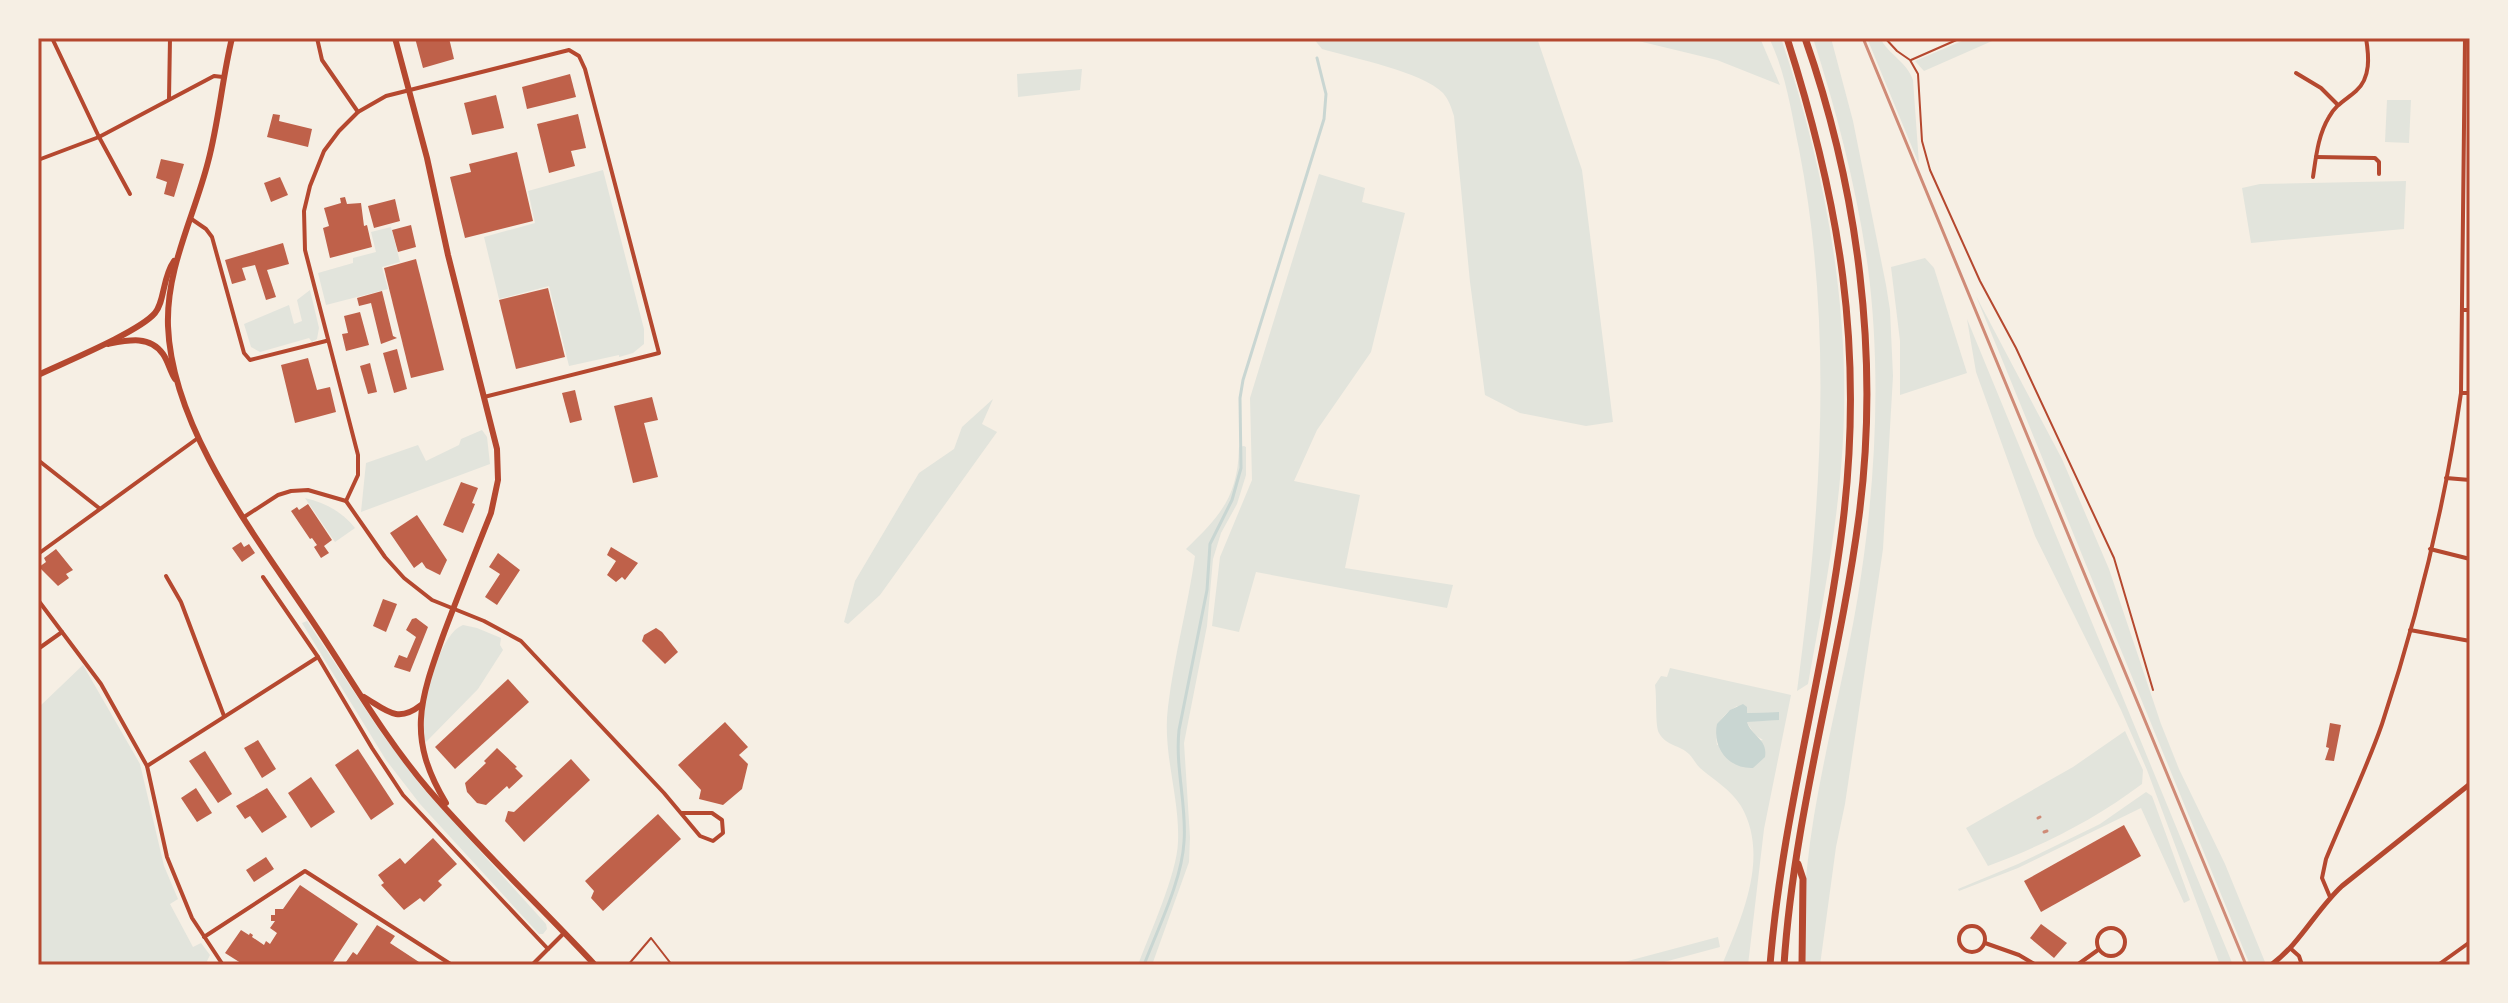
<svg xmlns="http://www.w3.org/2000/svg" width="2508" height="1003" font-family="Cabin,sans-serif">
  <rect width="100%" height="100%" fill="#f6efe4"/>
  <g fill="#e2e4dc" fill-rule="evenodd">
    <path d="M 1313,38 L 1537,38 L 1582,170 L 1613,422 L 1586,426 L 1520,413 L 1485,395 L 1470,282 L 1454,116 C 1451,107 1449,100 1443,93 C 1423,72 1352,58 1322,49 Z"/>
    <path d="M 1626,38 L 1760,38 L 1780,85 L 1717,60 Z"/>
    <path d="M 1769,38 L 1781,38 C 1827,175 1854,322 1841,468 C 1835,541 1821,612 1808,684 L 1797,691 C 1821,512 1834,328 1799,149 C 1791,111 1786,73 1769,38 Z"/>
    <path d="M 1813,38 L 1831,38 L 1853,121 L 1886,285 L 1890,310 L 1893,376 L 1883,549 L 1845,804 L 1836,847 L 1820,965 L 1806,965 C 1806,933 1803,900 1807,868 C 1817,770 1847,674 1861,576 C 1876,476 1881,369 1868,268 C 1857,189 1837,113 1813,38 Z"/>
    <path d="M 1867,38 L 1880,38 C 1889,55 1907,62 1913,80 L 1919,164 Z"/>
    <path d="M 1969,38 L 1999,38 L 1924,71 L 1915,61 Z"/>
    <path d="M 1082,69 L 1080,90 L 1018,97 L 1017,74 Z"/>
    <path d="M 2387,100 L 2411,100 L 2409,143 L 2385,142 Z"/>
    <path d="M 603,170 L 644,329 L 644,344 L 633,353 L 619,357 L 619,355 L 569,366 L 549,286 L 499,299 L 484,237 L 535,223 L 528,191 Z"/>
    <path d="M 1319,174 L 1365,188 L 1362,202 L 1405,213 L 1371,352 L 1317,430 L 1294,481 L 1360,495 L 1345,568 L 1453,585 L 1447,608 L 1256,572 L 1239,632 L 1212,626 L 1220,557 L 1252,480 L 1250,398 Z"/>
    <path d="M 2406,181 L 2404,229 L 2251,243 L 2242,188 L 2260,184 Z"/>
    <path d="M 391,227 L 400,262 L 382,267 L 388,289 L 326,305 L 318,273 L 353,263 L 353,258 L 376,252 L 371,232 Z"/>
    <path d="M 1925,258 L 1934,268 L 1967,373 L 1900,395 L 1900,341 L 1891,267 Z"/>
    <path d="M 310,290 L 319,328 L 317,339 L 312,342 L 309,338 L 260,352 L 251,347 L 244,324 L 289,305 L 294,324 L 302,321 L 297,300 Z"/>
    <path d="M 1976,296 L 2062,459 L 2109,569 L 2161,724 L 2179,769 L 2225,864 L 2265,962 L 2260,965 L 2250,965 Z"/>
    <path d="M 1967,319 L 2233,965 L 2220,965 L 2147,770 L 2121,710 L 2035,536 L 1976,372 Z"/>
    <path d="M 993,399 L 982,424 L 997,432 L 880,595 L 848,624 L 844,622 L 855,581 L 919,473 L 954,449 L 962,427 Z"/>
    <path d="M 482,430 L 487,437 L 490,464 L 361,512 L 366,463 L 418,445 L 426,461 L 459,445 L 461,439 Z"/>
    <path d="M 1244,446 L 1246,447 L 1246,475 L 1237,504 L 1221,533 L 1213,559 L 1207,626 L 1184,743 L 1190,837 L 1189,862 L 1152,965 L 1138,965 C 1150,933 1177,874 1178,842 C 1180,797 1162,752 1168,707 C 1174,656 1188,606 1195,556 L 1186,549 C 1220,516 1238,497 1239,447 Z"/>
    <path d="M 305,498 C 326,503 341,511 355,528 L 335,542 Z"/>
    <path d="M 307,621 L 380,731 L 421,786 L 546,924 L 547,929 L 543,934 L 539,934 L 420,804 L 386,760 L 302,623 Z"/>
    <path d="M 463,625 L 477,628 L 501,638 L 500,645 L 503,650 L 478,689 L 425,743 C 424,732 423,722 424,711 C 426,690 442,632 463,625 Z"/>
    <path d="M 83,665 L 140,764 L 164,866 L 178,899 L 170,904 L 193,947 L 201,943 L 210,955 L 207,961 L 210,965 L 38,965 L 38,708 Z"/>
    <path d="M 1670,668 L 1791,695 L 1764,829 L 1748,965 L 1722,965 C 1742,917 1770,856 1741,806 C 1731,790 1714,780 1700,768 C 1696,764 1693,758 1689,754 C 1680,745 1666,746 1659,733 C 1655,726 1657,697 1655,685 L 1661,676 L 1667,677 ZM 1737,706 L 1746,713 L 1778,712 L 1778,720 L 1746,721 L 1755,735 L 1763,740 L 1717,745 C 1714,726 1720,716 1737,706 Z"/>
    <path d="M 2125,731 L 2143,770 L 2142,784 C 2094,820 2044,845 1988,866 L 1966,828 L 2073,767 Z"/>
    <path d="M 2146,792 L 2152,796 L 2190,900 L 2184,903 L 2141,808 L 2018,868 L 1959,891 L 1958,889 L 2018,864 L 2100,824 Z"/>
    <path d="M 1718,937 L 1720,947 L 1653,965 L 1613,965 Z"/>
  </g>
  <path fill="#c9d6d2" d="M 1743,704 L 1747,707 L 1747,713 L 1779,712 L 1779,720 L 1747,722 C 1752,737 1768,739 1765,757 L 1753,768 C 1728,769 1712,747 1717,724 L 1730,710 Z"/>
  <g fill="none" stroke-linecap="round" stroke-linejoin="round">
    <path stroke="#c9d6d2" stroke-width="3" d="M 1144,965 C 1158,928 1182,880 1184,842 C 1187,806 1175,768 1179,730 L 1207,590 L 1210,544 L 1232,500 L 1241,468 L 1240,398 L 1243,380 L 1324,119 L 1326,94 L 1317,58"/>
  </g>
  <g fill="#bf614a">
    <path d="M 415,38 L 449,38 L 454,59 L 423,68 Z"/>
    <path d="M 570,74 L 576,97 L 527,109 L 522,87 Z"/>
    <path d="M 496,95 L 504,128 L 472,135 L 464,103 Z"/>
    <path d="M 273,114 L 280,115 L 279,121 L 312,129 L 308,147 L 267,137 Z"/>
    <path d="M 578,114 L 586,148 L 571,151 L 575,166 L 549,173 L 537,124 Z"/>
    <path d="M 517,152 L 533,221 L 465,238 L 450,177 L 471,172 L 469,164 Z"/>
    <path d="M 161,159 L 184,164 L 174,197 L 164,194 L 167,182 L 156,178 Z"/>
    <path d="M 280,177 L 288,195 L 271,202 L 264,183 Z"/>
    <path d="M 345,197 L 347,204 L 361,203 L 364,226 L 367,225 L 372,247 L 330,258 L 323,228 L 329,226 L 324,208 L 341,203 L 340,198 Z"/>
    <path d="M 395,199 L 400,221 L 374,228 L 368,206 Z"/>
    <path d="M 411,225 L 416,247 L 398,252 L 392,230 Z"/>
    <path d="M 283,243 L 289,264 L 267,270 L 276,297 L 266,300 L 255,265 L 242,268 L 246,280 L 232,284 L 225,260 Z"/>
    <path d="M 416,259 L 444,370 L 411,378 L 384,268 Z"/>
    <path d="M 548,288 L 565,357 L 516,369 L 499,300 Z"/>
    <path d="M 382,291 L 393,336 L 397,338 L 381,344 L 371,303 L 359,306 L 357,298 Z"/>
    <path d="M 360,312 L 369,345 L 346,351 L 342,334 L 348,333 L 344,316 Z"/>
    <path d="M 397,349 L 407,389 L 394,393 L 383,353 Z"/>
    <path d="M 308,358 L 317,390 L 330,387 L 336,412 L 295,423 L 281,365 Z"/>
    <path d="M 370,363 L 377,392 L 368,394 L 360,366 Z"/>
    <path d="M 575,390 L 582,420 L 570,423 L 562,393 Z"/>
    <path d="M 652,397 L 658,420 L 644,423 L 658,477 L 633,483 L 614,406 Z"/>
    <path d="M 461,482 L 478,488 L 472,503 L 475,504 L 463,533 L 443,525 Z"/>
    <path d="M 308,504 L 332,540 L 324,546 L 329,553 L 321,558 L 314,547 L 317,545 L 312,538 L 310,539 L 291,511 L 297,507 L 299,510 Z"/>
    <path d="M 417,515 L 447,560 L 440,575 L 426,568 L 422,562 L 414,568 L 390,533 Z"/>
    <path d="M 241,542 L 244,547 L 249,544 L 255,553 L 242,562 L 232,548 Z"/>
    <path d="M 611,547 L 638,563 L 625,580 L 622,577 L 616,582 L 607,575 L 616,561 L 607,555 Z"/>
    <path d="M 56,549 L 73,570 L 66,574 L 69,578 L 58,586 L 39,567 L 46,562 L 44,558 Z"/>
    <path d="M 498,553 L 520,570 L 497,605 L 485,597 L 500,574 L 489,567 Z"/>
    <path d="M 383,599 L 397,604 L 386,632 L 373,626 Z"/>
    <path d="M 416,618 L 428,627 L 410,672 L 394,667 L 399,655 L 407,658 L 416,637 L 406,630 L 412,619 Z"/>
    <path d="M 656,628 L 662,632 L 678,652 L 665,664 L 642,641 L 644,635 Z"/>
    <path d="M 508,679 L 529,702 L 455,769 L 435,747 Z"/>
    <path d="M 725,722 L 748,747 L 739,755 L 748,764 L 742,789 L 723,805 L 699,799 L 701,790 L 678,765 Z"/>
    <path d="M 2330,723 L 2341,725 L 2334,761 L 2325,760 L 2329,748 L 2326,747 Z"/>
    <path d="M 258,740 L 276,769 L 262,778 L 244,748 Z"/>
    <path d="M 497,748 L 517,767 L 515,768 L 523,776 L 509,789 L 507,786 L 486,805 L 477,803 L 467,792 L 465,783 L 486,763 L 484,761 Z"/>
    <path d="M 358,749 L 394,804 L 371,820 L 335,765 Z"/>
    <path d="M 205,751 L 232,794 L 218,803 L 189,761 Z"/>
    <path d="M 571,759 L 590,780 L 524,842 L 505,821 L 508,811 L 514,812 Z"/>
    <path d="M 311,777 L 335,812 L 311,828 L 288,793 Z"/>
    <path d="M 196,788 L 212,813 L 197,822 L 181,798 Z"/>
    <path d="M 267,788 L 287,817 L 262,833 L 250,816 L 245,819 L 236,806 Z"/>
    <path d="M 658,814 L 681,839 L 603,911 L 591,898 L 594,891 L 585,881 Z"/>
    <path d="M 2124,825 L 2141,856 L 2041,912 L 2024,881 Z"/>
    <path d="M 433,838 L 457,864 L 438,881 L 442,885 L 424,902 L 420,898 L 404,910 L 381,885 L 384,883 L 378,875 L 400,858 L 405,864 Z"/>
    <path d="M 266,857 L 274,869 L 254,882 L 246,870 Z"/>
    <path d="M 300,885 L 358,924 L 331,965 L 322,963 L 321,965 L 244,965 L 225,953 L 241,930 L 249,935 L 250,933 L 253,935 L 252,937 L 264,945 L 266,941 L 270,944 L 277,933 L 270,928 L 275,921 L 271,921 L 271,915 L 275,915 L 275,909 L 283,909 Z"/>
    <path d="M 2041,924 L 2067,943 L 2054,958 L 2030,938 Z"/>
    <path d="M 377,925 L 395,936 L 390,943 L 419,962 L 417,965 L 351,965 L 346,962 L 353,952 L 357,955 Z"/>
  </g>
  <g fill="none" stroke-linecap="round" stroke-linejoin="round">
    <g stroke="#b5482f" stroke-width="2">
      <path d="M 1885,38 L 1897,51 L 1910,60 L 1918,74 L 1922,141 L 1930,170 L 1980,281 L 2016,348 L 2114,558 L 2153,690"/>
      <path d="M 1911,60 L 1961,38"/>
      <path d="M 628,965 L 651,938 L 672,965"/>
    </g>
    <g stroke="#b5482f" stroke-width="4">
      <path d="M 52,38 L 99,137 L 130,194"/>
      <path d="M 317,38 L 322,60 L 358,112"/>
      <path d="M 2331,38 L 2332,38"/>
      <path d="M 2296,73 L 2321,88 L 2337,104"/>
      <path d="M 169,99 L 170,38"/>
      <path d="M 2316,157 L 2375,158 L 2379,162 L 2379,174"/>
      <path d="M 38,160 L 99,137 L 214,76 L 223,77"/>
      <path d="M 2313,177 C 2316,157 2318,135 2329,117 C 2336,104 2346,100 2356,91 C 2371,78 2369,56 2366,38"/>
      <path d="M 190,218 L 206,229 L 212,237 L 244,353 L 250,360 L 326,341"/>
      <path d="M 2462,310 L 2470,310"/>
      <path d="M 2461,393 L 2470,393"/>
      <path d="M 38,434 L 38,436"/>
      <path d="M 38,460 L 99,508"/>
      <path d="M 2446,478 L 2470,480"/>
      <path d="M 346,501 L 358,475 L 358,455 L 305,250 L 304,211 L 310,186 L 324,151 L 339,131 L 358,112 L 386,96 L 569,50 L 579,56 L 585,69 L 659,353 L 484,397"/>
      <path d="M 244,517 L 278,495 L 291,491 L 308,490 L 346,501 L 385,557 L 404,578 L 432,600 L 484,621 L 521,641 L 664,793 L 700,836 L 713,841 L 723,833 L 722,820 L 712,813 L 681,813"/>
      <path d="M 2430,549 L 2470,559"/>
      <path d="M 38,554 L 198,438"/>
      <path d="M 166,576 L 181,602 L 224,716"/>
      <path d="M 263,577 L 318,657 L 372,748 L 403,795 L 548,949"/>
      <path d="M 38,600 L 101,684 L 147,766 L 167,857 L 192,918 L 223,965"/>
      <path d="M 2410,630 L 2470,641"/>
      <path d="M 38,649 L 62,632"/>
      <path d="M 147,766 L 318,657"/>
      <path d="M 2330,897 L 2322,878 L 2326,859 C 2344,815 2366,770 2382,724 C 2417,618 2445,505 2461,393 L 2465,38"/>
      <circle cx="1972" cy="939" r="13"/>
      <circle cx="2111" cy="942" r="14"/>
      <path d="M 204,937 L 305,871 L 452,965"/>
      <path d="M 1985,943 L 2019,955 L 2036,965"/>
      <path d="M 2290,948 L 2299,956 L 2302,965"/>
      <path d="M 532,965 L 564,933"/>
      <path d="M 2077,965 L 2098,950"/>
      <path d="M 2438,965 L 2470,942"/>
    </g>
    <path stroke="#b5482f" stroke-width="5" d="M 2271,965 C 2300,944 2316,910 2342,886 L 2470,784"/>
    <g stroke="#b5482f" stroke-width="6">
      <path d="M 232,38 C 222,79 219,121 208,162 C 194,217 166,268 168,326 C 172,433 262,544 319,631 C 354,684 387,741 429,790 C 481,850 540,906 595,965"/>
      <path d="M 395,38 L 427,158 L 448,255 L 497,449 L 498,480 L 491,513 C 475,553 459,593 444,633 C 420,700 406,737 446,803"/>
      <path d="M 108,344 C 128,340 150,335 163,354 C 168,361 170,371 175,379"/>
      <path d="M 38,375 C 63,363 139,332 155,313 C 165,301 162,278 174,261"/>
      <path d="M 364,697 C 386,710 397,724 421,705"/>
    </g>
    <g stroke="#b5482f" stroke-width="7">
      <path d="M 1798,864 L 1803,879 L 1802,965"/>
      <path d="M 1770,965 C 1782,815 1825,671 1843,522 C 1864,347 1840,204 1787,38"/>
      <path d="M 1784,965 C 1794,813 1839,667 1859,516 C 1880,357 1858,189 1805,38"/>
    </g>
    <g stroke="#cf8b77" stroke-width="3">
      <path d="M 1863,38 L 2246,965"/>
      <path d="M 2038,818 L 2040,817"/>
      <path d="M 2044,832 L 2047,831"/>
    </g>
  </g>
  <rect width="2508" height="1003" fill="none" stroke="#f6efe4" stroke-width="80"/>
  <rect x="40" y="40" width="2428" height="923" fill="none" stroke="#b5482f" stroke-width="3"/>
</svg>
